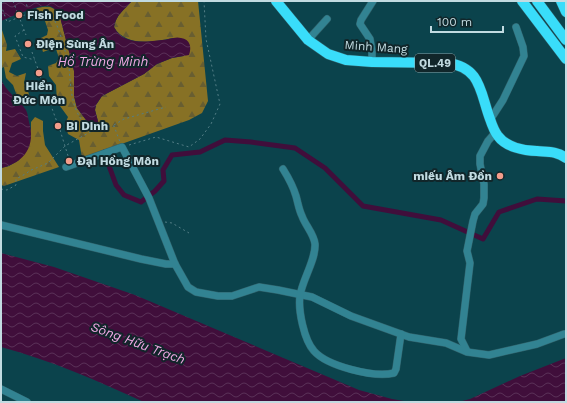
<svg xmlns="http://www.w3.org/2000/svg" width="567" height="403" font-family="'Work Sans',sans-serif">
  <defs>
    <pattern id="forest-firs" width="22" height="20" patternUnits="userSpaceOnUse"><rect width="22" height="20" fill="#877125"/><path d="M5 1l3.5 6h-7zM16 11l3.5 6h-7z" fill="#685e31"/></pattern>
    <pattern id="water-waves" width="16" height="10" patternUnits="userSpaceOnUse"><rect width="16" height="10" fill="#400e3b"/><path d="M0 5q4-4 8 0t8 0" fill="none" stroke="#5a3057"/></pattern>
  </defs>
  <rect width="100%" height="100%" fill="#0b434c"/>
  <g fill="url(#forest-firs)">
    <path d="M 132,1 L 198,1 L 208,101 L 202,113 L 189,120 L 82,158 L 79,140 L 68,134 L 65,124 L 68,117 L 57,102 L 56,85 L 49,76 L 48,66 L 56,63 L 59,58 L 56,49 L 53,44 L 51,49 L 43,52 L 39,39 L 47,35 L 48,30 L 43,15 L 33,17 L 33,13 L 37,8 C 50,6 53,5 60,17 L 74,71 L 74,96 L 77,108 L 89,124 L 99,125 L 95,110 L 96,105 L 102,96 L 144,74 L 157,64 L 172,58 L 184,56 L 173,38 C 154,42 125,47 114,27 C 116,15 124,10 132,1 Z"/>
    <path d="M 2,30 L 7,45 L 6,51 L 15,49 L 21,59 L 12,63 L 9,72 L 17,76 L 26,73 L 24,83 L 27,88 L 31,101 L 28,103 L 18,99 L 13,85 L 6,78 L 4,67 L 1,68 L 1,33 Z"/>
    <path d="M 35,117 L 43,121 L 43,131 L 45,145 L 59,167 L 4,186 L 1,185 L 1,168 L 9,166 L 19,160 L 31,129 L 31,122 Z"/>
  </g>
  <g fill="url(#water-waves)">
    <path d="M 8,1 L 132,1 C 124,10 116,15 114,27 C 123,45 145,42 162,40 C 168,40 175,36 181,38 C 190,39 192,47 189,55 L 172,58 L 157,64 L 144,74 L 102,96 L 96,105 L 95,110 L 99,125 L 96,128 L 89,124 L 77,108 L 74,96 L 74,71 L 60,17 C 57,13 55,7 49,6 C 40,4 11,17 1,21 L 1,3 Z"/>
    <path d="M 1,79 C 6,92 18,98 26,110 C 28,114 28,118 29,122 C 36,145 25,163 1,168 Z"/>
    <path d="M 1,253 L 54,267 L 135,295 L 359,390 L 392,399 L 410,402 L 144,402 C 98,381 50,360 1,347 Z"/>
    <path d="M 566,358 L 566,402 L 458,402 L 470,399 L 520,376 Z"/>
  </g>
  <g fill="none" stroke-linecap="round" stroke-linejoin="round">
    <path stroke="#400e3b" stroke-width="5" d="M 104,152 L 116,185 L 124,195 L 141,202 L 155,191 L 164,181 L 163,170 L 172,155 L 200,152 L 225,140 L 251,142 L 295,148 L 325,168 L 363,206 L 441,220 L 483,239 L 499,212 L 537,199 L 566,201"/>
    <defs>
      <g id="minor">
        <path d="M 308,40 L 327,19"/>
        <path d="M 372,62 L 372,51 L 370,39 L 360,24 L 361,20 L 373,1"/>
        <path d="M 490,120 L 503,100 L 524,56 L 523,47 L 516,27"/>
        <path d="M 66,167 L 122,147 L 149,198 L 175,264 L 188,287 L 196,292 L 218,296 L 232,296 L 259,287 L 278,290 L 312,297 L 351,316 L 409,337 L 446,343 L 467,352 L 489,355 L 537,344 L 564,334 L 566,334"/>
        <path d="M 283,169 C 288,177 293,186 296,196 C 298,203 299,210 302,216 C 305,225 314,234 315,244 C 316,260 302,280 300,296 C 298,310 304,340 314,351 C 327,366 374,378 394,373 L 396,369 L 401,334"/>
        <path d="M 1,225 L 141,259 L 166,264 L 175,264"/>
        <path d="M 467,351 L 461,339 L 470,263 L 467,251 L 473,221 L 475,214 L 483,204 L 484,198 L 484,184 L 480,164 L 480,156 L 488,141 L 495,133"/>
        <path d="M 1,389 L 27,402"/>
      </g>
      <g id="highway">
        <path d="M 276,1 L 308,40 L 328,54 L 346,60 L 372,62 L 447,63 C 481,67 480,92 490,119 C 492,125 494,131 498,136 C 506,147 524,151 537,151 C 548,152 557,151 566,158"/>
        <path d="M 522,1 L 566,59"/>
        <path d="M 537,1 L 566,40"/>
        <path d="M 561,1 L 566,12"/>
      </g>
    </defs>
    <use href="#minor" stroke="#30616a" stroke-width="8"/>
    <use href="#highway" stroke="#30616a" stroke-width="11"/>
    <g stroke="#537e86" stroke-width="1" stroke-dasharray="2 3" stroke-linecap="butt">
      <path d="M 13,1 L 26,35"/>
      <path d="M 1,5 L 7,22 L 30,13 L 25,1"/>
      <path d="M 30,13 L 47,11 C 49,13 51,15 53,18 C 59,26 67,57 69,67 C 71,90 71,116 93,131"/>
      <path d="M 24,30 L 15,36 L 23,57 L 35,60"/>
      <path d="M 32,52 L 38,69"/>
      <path d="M 40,76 L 57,122"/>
      <path d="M 114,125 L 124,119 L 166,107"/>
      <path d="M 60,130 L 69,159"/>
      <path d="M 129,145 L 156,137 L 189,147 L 200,139 L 211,124 L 220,104 L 206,39 L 204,1"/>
      <path d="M 1,189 L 7,190 L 16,185 L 16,179 L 27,173 L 29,171 L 48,163 L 65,146 L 90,132 L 104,127 L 114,126 L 120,142"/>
      <path d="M 165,222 L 172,223 L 189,233"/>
    </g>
    <use href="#minor" stroke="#328392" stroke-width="7"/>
    <use href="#highway" stroke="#39ddfa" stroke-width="10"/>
  </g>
  <g fill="#f49d8b" stroke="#11262a" stroke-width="1.5">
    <circle cx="19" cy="15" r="4"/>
    <circle cx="28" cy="44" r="4"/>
    <circle cx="39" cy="73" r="4"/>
    <circle cx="58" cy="126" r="4"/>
    <circle cx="69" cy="161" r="4"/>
    <circle cx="500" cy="176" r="4"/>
  </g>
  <g text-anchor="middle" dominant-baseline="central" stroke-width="4" stroke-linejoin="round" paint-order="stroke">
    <rect fill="#11262a" stroke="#8da5aa" stroke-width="1" x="415" y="54" width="40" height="18" rx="3"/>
    <g font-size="11" font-weight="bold" fill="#c2dbe1">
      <text x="435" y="63">QL.49</text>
    </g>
    <g font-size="12" font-weight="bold" fill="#c2dbe1" stroke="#11262a" text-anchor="start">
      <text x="27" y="15">Fish Food</text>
      <text x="36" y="44">Điện Sùng Ân</text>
      <text x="39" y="86" text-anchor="middle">Hiển<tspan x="39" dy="14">Đức Môn</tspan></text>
      <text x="66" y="126">Bi Dinh</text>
      <text x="77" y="161">Đại Hồng Môn</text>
      <text x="492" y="176" text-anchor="end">miếu Âm Đồn</text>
    </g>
    <g font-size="12" fill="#c2dbe1" stroke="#11262a">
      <text transform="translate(376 47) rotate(4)">Minh Mang</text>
    </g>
    <g font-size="13" font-style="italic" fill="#f2a9e6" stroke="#11262a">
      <text x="103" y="61">Hồ Trừng Minh</text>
      <text transform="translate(138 343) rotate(20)">Sông Hữu Trạch</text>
    </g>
  </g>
  <rect width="567" height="403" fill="none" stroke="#c2dbe1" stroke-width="4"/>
  <path d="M431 26v6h72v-6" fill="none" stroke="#c2dbe1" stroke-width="2"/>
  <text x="437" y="26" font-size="12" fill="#c2dbe1" stroke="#11262a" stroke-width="3" paint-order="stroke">100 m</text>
</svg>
